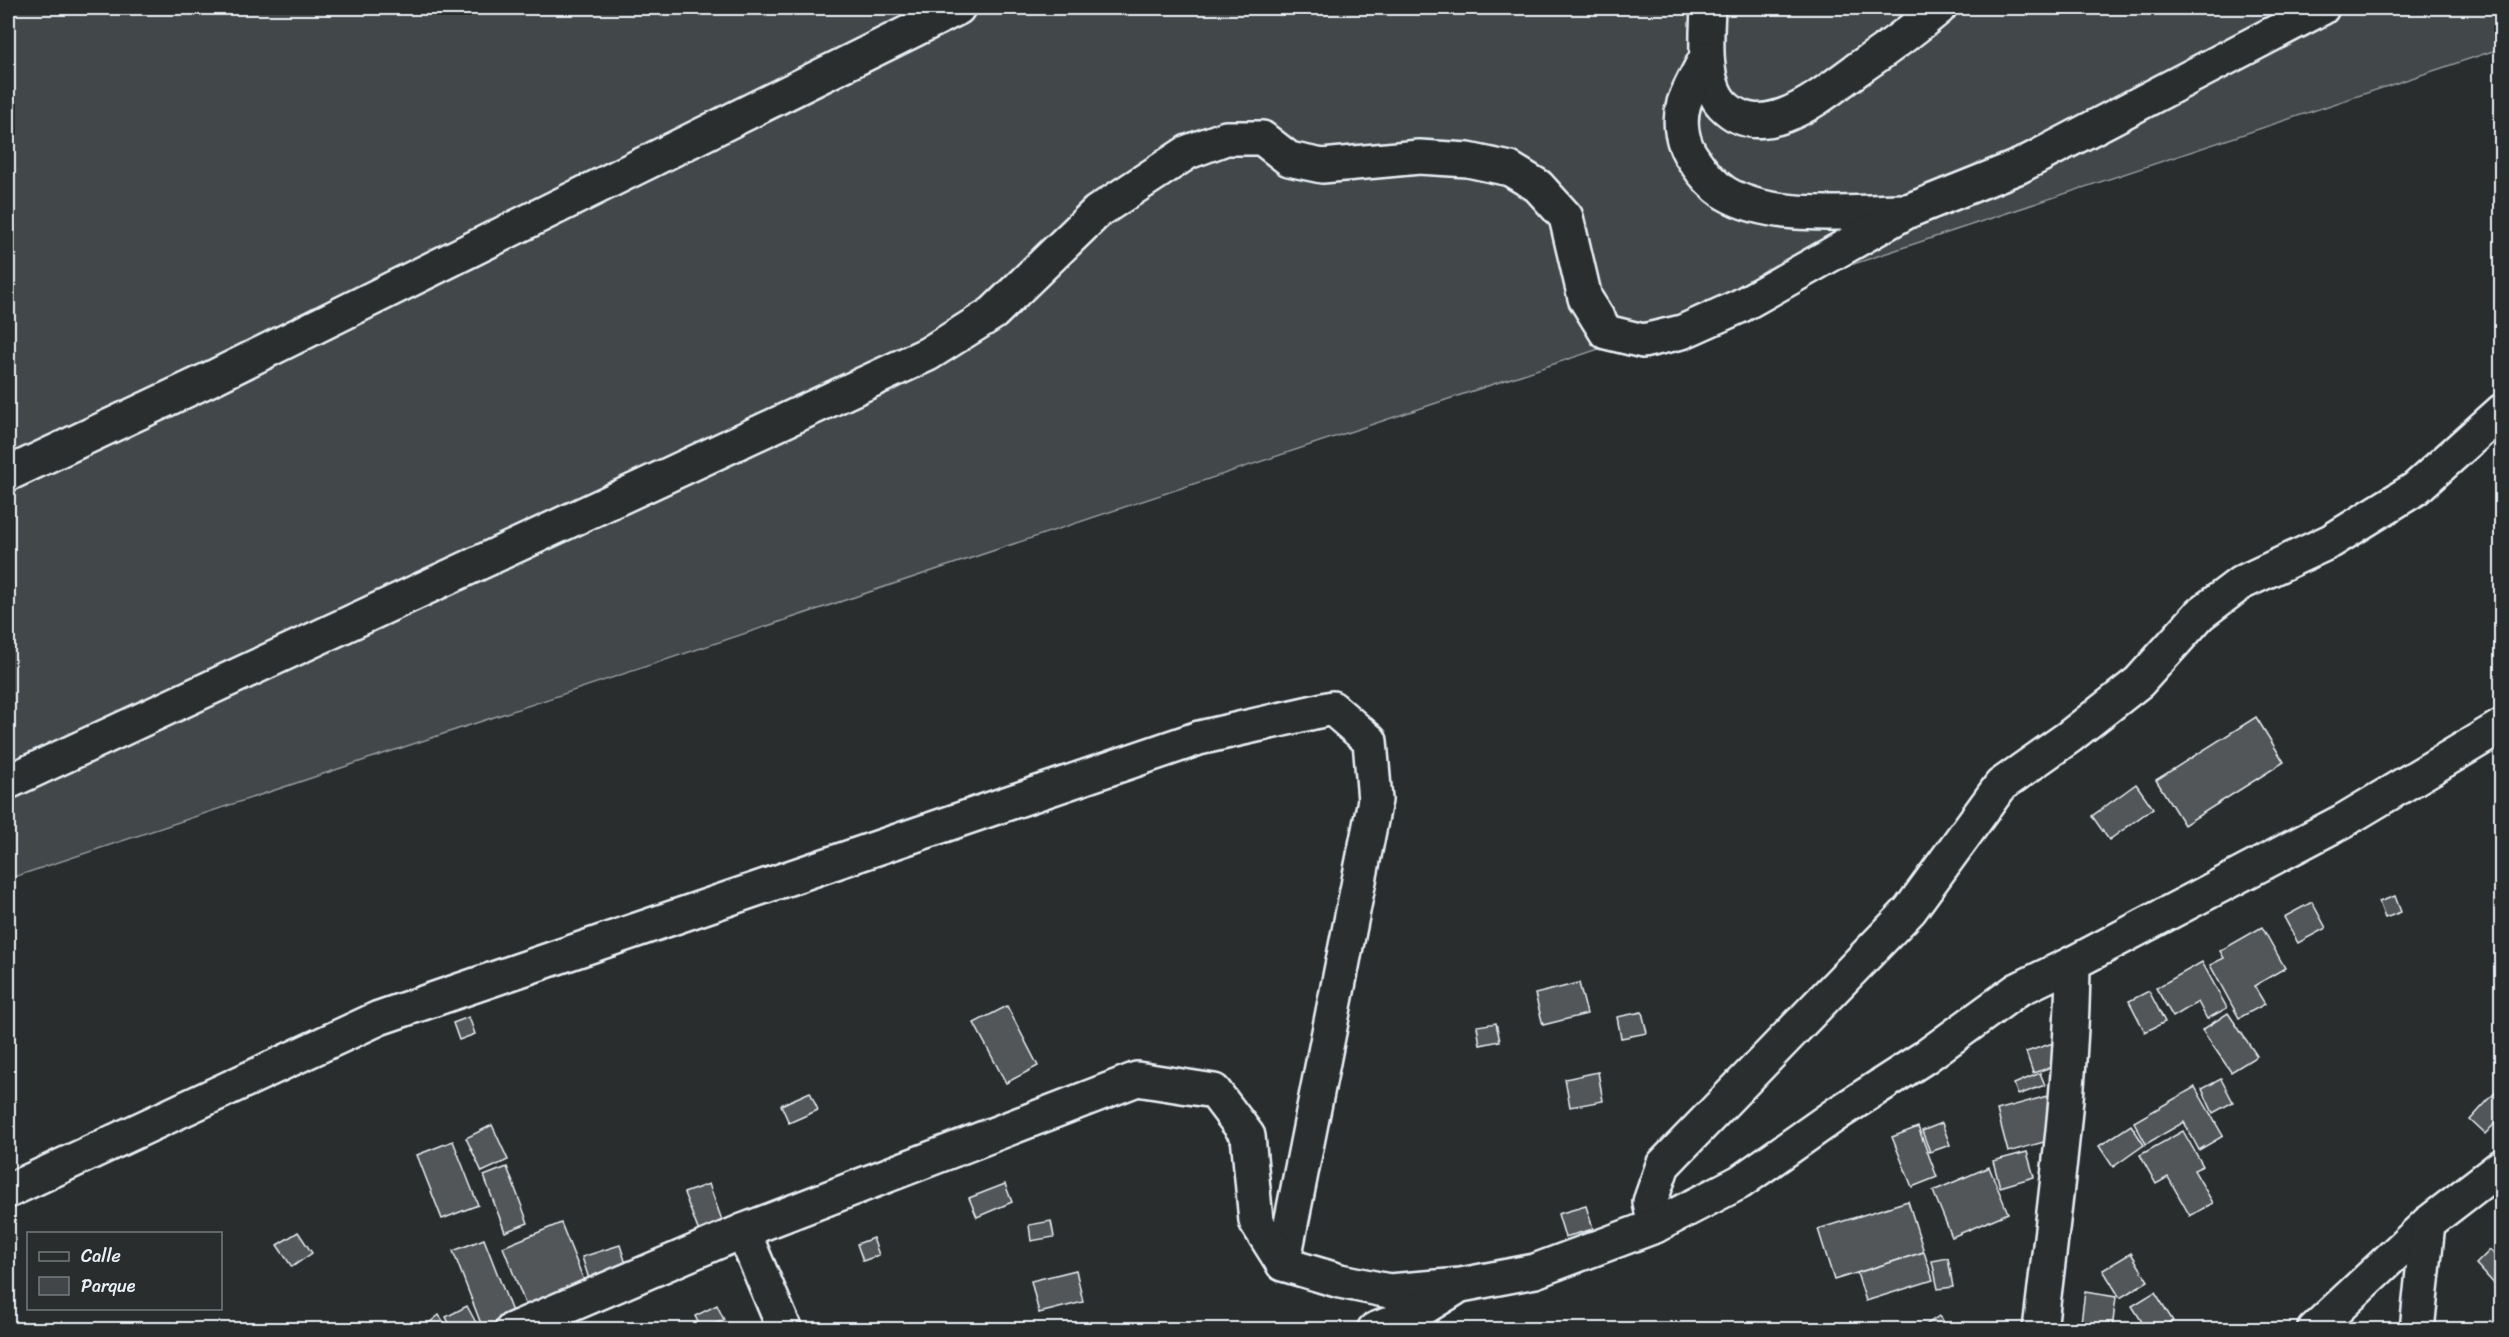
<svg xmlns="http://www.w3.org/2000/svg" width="2509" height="1337" font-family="Sriracha,sans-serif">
  <rect width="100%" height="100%" fill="#2a2d2e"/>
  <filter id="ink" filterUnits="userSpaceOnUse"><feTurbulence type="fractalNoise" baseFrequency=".0167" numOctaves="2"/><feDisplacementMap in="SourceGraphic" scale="12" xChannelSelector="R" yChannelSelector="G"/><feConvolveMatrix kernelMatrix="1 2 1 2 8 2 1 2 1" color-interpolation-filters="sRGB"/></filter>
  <g filter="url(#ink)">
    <path fill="#424648" stroke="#959ca0" stroke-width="1.5" d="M 8,8 L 2501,8 L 2502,48 L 8,879 Z"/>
    <g fill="#535759" stroke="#e8f1f8" stroke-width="1.5">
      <path d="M 2256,717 L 2284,762 L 2184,825 L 2156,780 Z"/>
      <path d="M 2136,784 L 2153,808 L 2109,840 L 2092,816 Z"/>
      <path d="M 2395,896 L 2401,912 L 2385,918 L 2379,902 Z"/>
      <path d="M 2312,902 L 2326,928 L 2298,943 L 2284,917 Z"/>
      <path d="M 2262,927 L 2285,968 L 2254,986 L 2265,1004 L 2239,1018 L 2210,965 L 2224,958 L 2220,951 Z"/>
      <path d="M 2202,962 L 2227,1008 L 2207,1019 L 2198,1002 L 2173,1017 L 2156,988 Z"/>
      <path d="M 1579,983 L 1587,1014 L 1543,1025 L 1535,994 Z"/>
      <path d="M 2149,991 L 2165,1022 L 2145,1032 L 2129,1001 Z"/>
      <path d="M 1007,1006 L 1038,1066 L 1006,1083 L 974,1023 Z"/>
      <path d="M 1642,1012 L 1647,1033 L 1621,1038 L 1617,1017 Z"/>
      <path d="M 2228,1013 L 2257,1056 L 2231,1072 L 2202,1030 Z"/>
      <path d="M 469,1017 L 475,1034 L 459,1040 L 453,1023 Z"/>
      <path d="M 1496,1023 L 1500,1041 L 1480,1045 L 1477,1026 Z"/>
      <path d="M 2056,1042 L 2064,1063 L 2033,1073 L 2026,1052 Z"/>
      <path d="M 1598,1072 L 1603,1101 L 1570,1107 L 1565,1079 Z"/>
      <path d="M 2040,1073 L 2045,1085 L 2018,1095 L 2014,1084 Z"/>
      <path d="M 2221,1079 L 2233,1102 L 2213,1113 L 2202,1089 Z"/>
      <path d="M 2502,1085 L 2502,1116 L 2485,1134 L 2470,1120 Z"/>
      <path d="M 2195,1087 L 2223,1136 L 2199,1150 L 2184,1122 L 2146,1144 L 2134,1122 Z"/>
      <path d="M 810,1092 L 818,1110 L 789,1123 L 781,1105 Z"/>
      <path d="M 2047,1096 L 2058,1138 L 2008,1152 L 1997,1110 Z"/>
      <path d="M 1942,1123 L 1950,1145 L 1930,1152 L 1922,1131 Z"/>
      <path d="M 492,1125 L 508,1160 L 482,1172 L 466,1138 Z"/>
      <path d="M 2131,1125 L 2144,1145 L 2113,1167 L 2099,1146 Z"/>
      <path d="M 1918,1127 L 1937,1177 L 1912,1187 L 1892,1137 Z"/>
      <path d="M 2183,1131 L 2203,1166 L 2194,1170 L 2213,1203 L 2190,1216 L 2168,1177 L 2156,1184 L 2140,1155 Z"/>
      <path d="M 453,1141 L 478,1205 L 442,1219 L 417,1155 Z"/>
      <path d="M 2027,1152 L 2034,1177 L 2000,1187 L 1993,1161 Z"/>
      <path d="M 507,1167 L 528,1223 L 505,1232 L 484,1176 Z"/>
      <path d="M 1989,1167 L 2008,1213 L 1952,1237 L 1933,1191 Z"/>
      <path d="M 709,1184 L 723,1223 L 699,1232 L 684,1193 Z"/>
      <path d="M 1005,1184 L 1012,1202 L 977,1217 L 969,1198 Z"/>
      <path d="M 1908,1201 L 1924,1252 L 1834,1280 L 1818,1229 Z"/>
      <path d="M 1586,1206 L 1593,1229 L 1565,1237 L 1558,1214 Z"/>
      <path d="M 1051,1221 L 1054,1237 L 1031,1241 L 1029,1225 Z"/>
      <path d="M 561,1223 L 585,1283 L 526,1306 L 503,1247 Z"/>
      <path d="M 298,1232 L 312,1253 L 292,1267 L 277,1245 Z"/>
      <path d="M 873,1238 L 879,1255 L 863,1261 L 857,1244 Z"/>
      <path d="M 484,1239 L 514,1317 L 483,1329 L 453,1251 Z"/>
      <path d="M 620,1245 L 627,1267 L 589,1279 L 582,1257 Z"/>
      <path d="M 2490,1250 L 2502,1262 L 2499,1289 L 2476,1264 Z"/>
      <path d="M 1924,1252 L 1933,1280 L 1866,1301 L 1857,1273 Z"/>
      <path d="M 2131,1253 L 2148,1281 L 2120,1298 L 2103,1270 Z"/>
      <path d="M 1948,1258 L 1953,1287 L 1938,1289 L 1932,1261 Z"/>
      <path d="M 1076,1270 L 1083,1302 L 1039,1313 L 1031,1281 Z"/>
      <path d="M 2085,1292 L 2116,1297 L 2112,1330 L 2080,1330 Z"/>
      <path d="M 2155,1292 L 2173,1321 L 2160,1330 L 2147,1330 L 2132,1306 Z"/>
      <path d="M 717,1305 L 724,1320 L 702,1330 L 695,1316 Z"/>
      <path d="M 467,1306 L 480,1330 L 453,1330 L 446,1317 Z"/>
      <path d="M 439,1315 L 449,1330 L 433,1330 L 429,1323 Z"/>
      <path d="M 1939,1316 L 1949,1330 L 1925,1330 L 1923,1327 Z"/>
      <path d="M 861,1322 L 863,1330 L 829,1330 L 829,1328 Z"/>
    </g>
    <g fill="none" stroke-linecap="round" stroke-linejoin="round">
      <defs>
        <g id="minor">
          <path d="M 1708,8 C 1707,35 1702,83 1723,105 C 1764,147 1824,93 1859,68 C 1887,49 1914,29 1939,8"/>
          <path d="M 1706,58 C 1699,72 1689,88 1684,103 C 1678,123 1682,144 1694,160 C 1702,172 1713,185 1725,193 C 1774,222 1852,211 1906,211"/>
          <path d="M 8,474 L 212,378 L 958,8"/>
          <path d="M 8,782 L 928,354 L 993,313 L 1097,212 L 1188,152 L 1226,138 L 1262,138 L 1289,159 L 1322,166 L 1419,157 L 1468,160 L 1510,169 L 1538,186 L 1566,217 L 1585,298 L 1606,332 L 1643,341 L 1682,332 L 1740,306 L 1908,211 L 2020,166 L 2322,8"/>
          <path d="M 8,1191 L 379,1018 L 1199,738 L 1332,708 L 1370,741 L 1375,800 L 1283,1264"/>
          <path d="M 1655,1226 L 1650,1202 L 1663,1165 L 1910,910 L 2001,785 L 2069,737 L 2139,682 L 2200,614 L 2241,583 L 2331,541 L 2415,489 L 2502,411"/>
          <path d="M 743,1231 L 785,1330"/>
          <path d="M 512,1330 L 743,1231 L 1137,1079 L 1214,1091 L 1248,1136 L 1256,1221 L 1283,1264 L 1340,1281 L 1389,1291 L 1461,1285 L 1535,1271 L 1655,1226 L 1740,1182 L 1838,1113 L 1925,1057 L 2017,990 L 2073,963"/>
          <path d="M 1374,1330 L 1410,1316 L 1454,1289"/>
          <path d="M 2040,1330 C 2054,1208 2072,1086 2073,963 L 2343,821 L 2502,726"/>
          <path d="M 2314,1330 L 2428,1223 L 2502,1166"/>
          <path d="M 2417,1330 L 2428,1223"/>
        </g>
      </defs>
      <use href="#minor" stroke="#e8f1f8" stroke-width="38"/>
      <use href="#minor" stroke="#2a2d2e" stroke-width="33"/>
    </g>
  </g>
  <rect width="2509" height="1337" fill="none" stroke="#2a2d2e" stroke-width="30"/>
  <rect x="15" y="15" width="2479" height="1307" fill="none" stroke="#e8f1f8" stroke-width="2" filter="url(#ink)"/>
  <rect x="27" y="1232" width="195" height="78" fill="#2a2d2e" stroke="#767b7f" stroke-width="1.5"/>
  <rect x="39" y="1252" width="30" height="9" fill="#2a2d2e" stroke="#767b7f" stroke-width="1.5"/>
  <text x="81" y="1262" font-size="18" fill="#e8f1f8">Calle</text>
  <rect x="39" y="1277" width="30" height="18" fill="#424648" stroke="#767b7f" stroke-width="1.5"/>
  <text x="81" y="1292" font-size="18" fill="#e8f1f8">Parque</text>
</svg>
